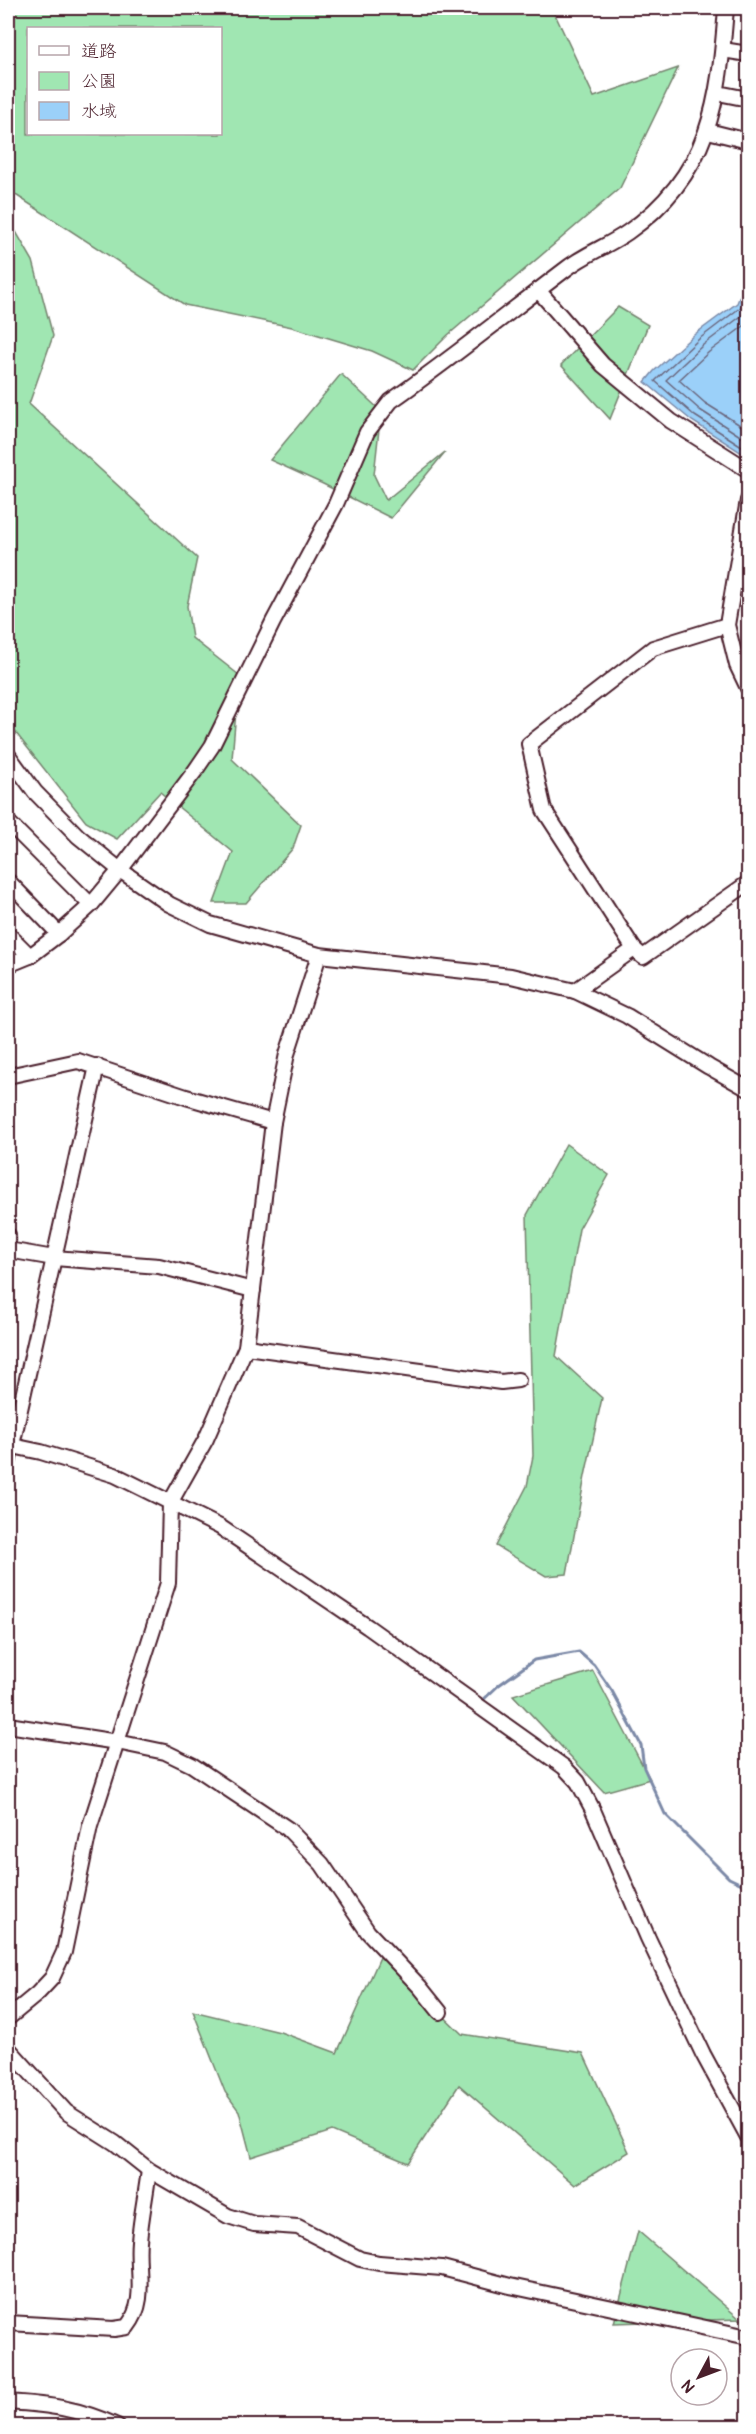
<svg xmlns="http://www.w3.org/2000/svg" width="756" height="2434" font-family="Pangolin,'Klee One',sans-serif">
  <rect width="100%" height="100%" fill="#fff"/>
  <filter id="ink" filterUnits="userSpaceOnUse"><feTurbulence type="fractalNoise" baseFrequency=".0167" numOctaves="2"/><feDisplacementMap in="SourceGraphic" scale="12" xChannelSelector="R" yChannelSelector="G"/><feConvolveMatrix kernelMatrix="1 2 1 2 8 2 1 2 1" color-interpolation-filters="sRGB"/></filter>
  <g filter="url(#ink)">
    <g fill="#a0e6b2" stroke="#75826e" stroke-width="1.5" fill-rule="evenodd">
      <path d="M 8,8 L 552,8 L 594,97 L 678,68 L 620,188 L 448,335 L 413,370 L 372,351 L 292,327 L 185,305 L 8,190 ZM 220,28 L 220,134 L 28,134 L 28,28 Z"/>
      <path d="M 8,218 L 33,261 L 53,336 L 29,404 L 197,558 L 187,606 L 192,638 L 239,675 L 232,759 L 301,825 L 293,848 L 246,903 L 214,903 L 233,852 L 160,792 L 117,839 L 86,822 L 8,723 Z"/>
      <path d="M 618,307 L 648,325 L 610,419 L 561,365 Z"/>
      <path d="M 341,374 L 381,411 L 374,475 L 386,500 L 445,452 L 391,518 L 323,484 L 270,460 Z"/>
      <path d="M 566,1144 L 609,1175 L 579,1229 L 556,1356 L 602,1398 L 585,1476 L 567,1574 L 546,1576 L 496,1546 L 527,1486 L 533,1456 L 527,1215 Z"/>
      <path d="M 593,1671 L 644,1768 L 650,1779 L 604,1792 L 513,1695 Z"/>
      <path d="M 381,1955 L 462,2034 L 583,2053 L 629,2152 L 575,2185 L 459,2085 L 408,2163 L 332,2131 L 251,2157 L 239,2111 L 225,2092 L 193,2011 L 280,2032 L 337,2053 Z"/>
      <path d="M 638,2231 L 740,2319 L 614,2323 Z"/>
    </g>
    <path fill="#9bd0f9" stroke="#7b89a7" stroke-width="1.5" d="M 748,276 L 748,457 L 692,421 L 645,382 L 654,371 L 695,334 L 737,303 Z"/>
    <g fill="none" stroke-linecap="round" stroke-linejoin="round">
      <g stroke="#6a667d" stroke-width="1.5">
        <path d="M 748,292 L 741,307 L 699,339 L 655,381 L 695,416 L 748,450"/>
        <path d="M 748,311 L 703,345 L 666,380 L 700,410 L 748,441"/>
        <path d="M 748,323 L 709,352 L 679,380 L 705,403 L 748,430"/>
      </g>
      <path stroke="#7b89a7" stroke-width="3" d="M 482,1701 L 499,1685 L 534,1660 L 579,1652 L 594,1665 L 612,1691 L 641,1745 L 644,1768 L 665,1814 L 729,1878 L 748,1887"/>
      <defs>
        <g id="minor">
          <path d="M 723,50 L 748,54"/>
          <path d="M 718,93 L 748,99"/>
          <path d="M 708,131 L 748,141"/>
          <path d="M 538,290 L 603,365 L 671,421 L 748,470"/>
          <path d="M 748,500 L 727,625 L 737,665 L 748,688"/>
          <path d="M 8,755 L 35,792 L 78,836 L 120,870 L 169,904 L 210,924 L 319,955 L 511,976 L 575,991 L 627,1016 L 709,1067 L 748,1089"/>
          <path d="M 8,822 L 91,905"/>
          <path d="M 8,881 L 59,934"/>
          <path d="M 8,934 L 30,956"/>
          <path d="M 634,949 L 643,957 L 748,883"/>
          <path d="M 8,965 L 30,956 L 59,934 L 91,905 L 120,870 L 195,771 L 212,746 L 273,622 L 336,504 L 367,432 L 391,401 C 451,359 508,313 566,269 C 585,254 608,246 628,232 C 711,174 719,100 726,8"/>
          <path d="M 575,991 L 634,949 L 544,810 L 529,744 L 653,648 L 727,625"/>
          <path d="M 8,1076 L 78,1061 L 186,1097 L 273,1122"/>
          <path d="M 8,1235 L 8,1250 L 54,1258 L 159,1266 L 253,1290"/>
          <path d="M 246,1347 L 501,1382 L 518,1380"/>
          <path d="M 8,1445 L 41,1452 L 115,1475 L 220,1527 L 368,1627 L 564,1767 L 578,1782 L 593,1810 L 648,1938 L 703,2054 L 748,2137"/>
          <path d="M 8,1463 L 97,1066"/>
          <path d="M 8,1725 L 117,1742 L 165,1752 L 192,1765 L 288,1829 L 322,1864 L 368,1932 L 420,1987 L 440,2012"/>
          <path d="M 8,2018 L 37,1994 L 52,1978 L 64,1952 L 90,1826 L 168,1583 L 170,1503 L 206,1439 L 246,1347 L 273,1122 L 287,1054 L 319,955"/>
          <path d="M 8,2048 L 66,2112 L 115,2143 L 149,2170 L 228,2216 L 254,2224 L 298,2227 L 360,2259 L 379,2263 L 442,2268 L 510,2286 L 748,2337"/>
          <path d="M 8,2323 L 114,2329 L 127,2327 C 148,2301 136,2271 139,2241 C 141,2217 146,2194 149,2170"/>
          <path d="M 8,2402 C 51,2405 77,2408 117,2426"/>
        </g>
      </defs>
      <use href="#minor" stroke="#4a1f2b" stroke-width="18"/>
      <use href="#minor" stroke="#fff" stroke-width="14"/>
    </g>
  </g>
  <rect width="756" height="2434" fill="none" stroke="#fff" stroke-width="30"/>
  <rect x="15" y="15" width="726" height="2404" fill="none" stroke="#4a1f2b" stroke-width="2" filter="url(#ink)"/>
  <rect x="27" y="27" width="195" height="108" fill="#ffffff" stroke="#b7a5aa" stroke-width="1.5"/>
  <rect x="39" y="46" width="30" height="9" fill="#ffffff" stroke="#b7a5aa" stroke-width="1.5"/>
  <text x="81" y="57" font-size="18" fill="#4a1f2b">道路</text>
  <rect x="39" y="72" width="30" height="18" fill="#a0e6b2" stroke="#b7a5aa" stroke-width="1.5"/>
  <text x="81" y="87" font-size="18" fill="#4a1f2b">公園</text>
  <rect x="39" y="102" width="30" height="18" fill="#9bd0f9" stroke="#b7a5aa" stroke-width="1.5"/>
  <text x="81" y="117" font-size="18" fill="#4a1f2b">水域</text>
  <g transform="translate(699 2377) rotate(229)"><circle r="28" fill="#ffffff" stroke="#b7a5aa" stroke-width="1.5"/>
  <path d="M0-4.5L10 22L0 15L-10 22Z" fill="#4a1f2b"/>
  <text y="-9" font-size="16" font-weight="bold" text-anchor="middle" fill="#4a1f2b">N</text>
  </g>
</svg>
